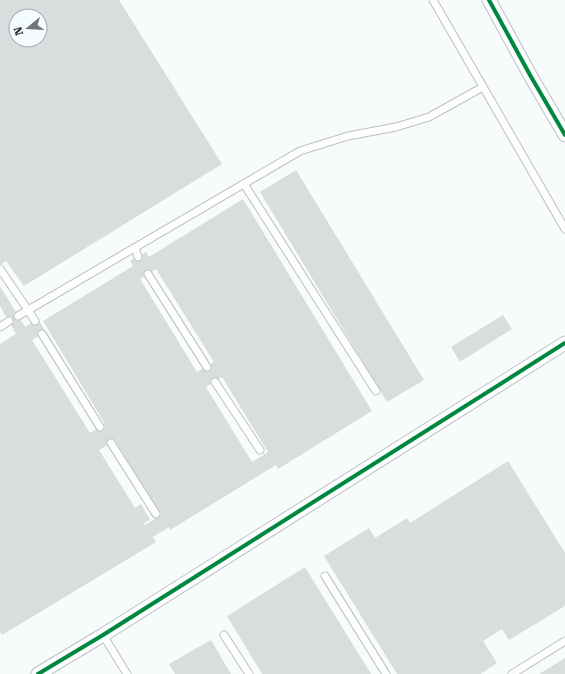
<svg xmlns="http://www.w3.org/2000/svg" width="565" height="674" font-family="'Roboto Serif',serif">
  <rect width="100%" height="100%" fill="#f7fbfc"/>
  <g fill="#d8ddde" fill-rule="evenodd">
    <path d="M 0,0 L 119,0 L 222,164 L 24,286 L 6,261 L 0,265 L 0,254 L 1,254 L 0,252 ZM 16,16 L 40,16 L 40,40 L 16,40 Z"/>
    <path d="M 296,170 L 424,380 L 387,402 L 260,192 Z"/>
    <path d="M 243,199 L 372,411 L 278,469 L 276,465 L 170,530 L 169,527 L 153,537 L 156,542 L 2,635 L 0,632 L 0,344 L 16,334 L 0,306 L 0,286 L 25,327 L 38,319 L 46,332 L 32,340 L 90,433 L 105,424 L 43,321 L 133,266 L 130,261 L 146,252 L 149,257 ZM 156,269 L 214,362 L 197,372 L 140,279 ZM 222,377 L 268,452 L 252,462 L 206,387 ZM 115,440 L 161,515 L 145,525 L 144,523 L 150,520 L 141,504 L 135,508 L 99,450 Z"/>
    <path d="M 503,315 L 512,329 L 460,362 L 451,347 Z"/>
    <path d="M 508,461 L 565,553 L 565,606 L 509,640 L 502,629 L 483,641 L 497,663 L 480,674 L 397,674 L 324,556 L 369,528 L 375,538 L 407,518 L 410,523 Z"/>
    <path d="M 305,567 L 371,674 L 262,674 L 227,616 Z"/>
    <path d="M 211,640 L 231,674 L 175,674 L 169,664 Z"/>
    <path d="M 565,658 L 565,674 L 539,674 Z"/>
  </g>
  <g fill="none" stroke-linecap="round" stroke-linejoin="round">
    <defs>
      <g id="service">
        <path d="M 433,0 L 565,229"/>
        <path d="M 244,184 L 376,391"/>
        <path d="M 135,248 L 138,257"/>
        <path d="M 0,269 L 28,310 L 35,321"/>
        <path d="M 148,274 L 207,367"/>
        <path d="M 18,316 L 300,151 L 348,136 L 396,127 L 429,117 L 483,87"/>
        <path d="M 0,327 L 9,321"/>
        <path d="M 42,334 L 100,427"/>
        <path d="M 215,382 L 260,450"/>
        <path d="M 111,443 L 156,514"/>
        <path d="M 325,576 L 386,674"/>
        <path d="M 103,635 L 127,674"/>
        <path d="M 224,635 L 249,674"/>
        <path d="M 512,674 L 565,641"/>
      </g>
      <g id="minor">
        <path d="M 489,0 L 530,75 L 565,135"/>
        <path d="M 38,674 L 103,635 L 565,343"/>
      </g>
    </defs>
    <use href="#service" stroke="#bcc0c2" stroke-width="9"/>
    <use href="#minor" stroke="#bcc0c2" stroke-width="15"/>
    <use href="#service" stroke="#fefeff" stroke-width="7"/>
    <use href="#minor" stroke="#fefeff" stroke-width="13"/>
    <defs>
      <g id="cycleway">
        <path d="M 489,0 L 530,75 L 565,135"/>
        <path d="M 38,674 L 103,635 L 565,343"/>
      </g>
    </defs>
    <use href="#cycleway" stroke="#f5fcfe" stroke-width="6"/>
    <use href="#cycleway" stroke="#00873e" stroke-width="4"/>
  </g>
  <g transform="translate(28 28) rotate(252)"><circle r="19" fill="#f5fcfe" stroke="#a3aaac"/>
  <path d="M0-3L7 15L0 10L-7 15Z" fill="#707677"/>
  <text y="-6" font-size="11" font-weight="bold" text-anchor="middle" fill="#282e30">N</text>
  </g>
</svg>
